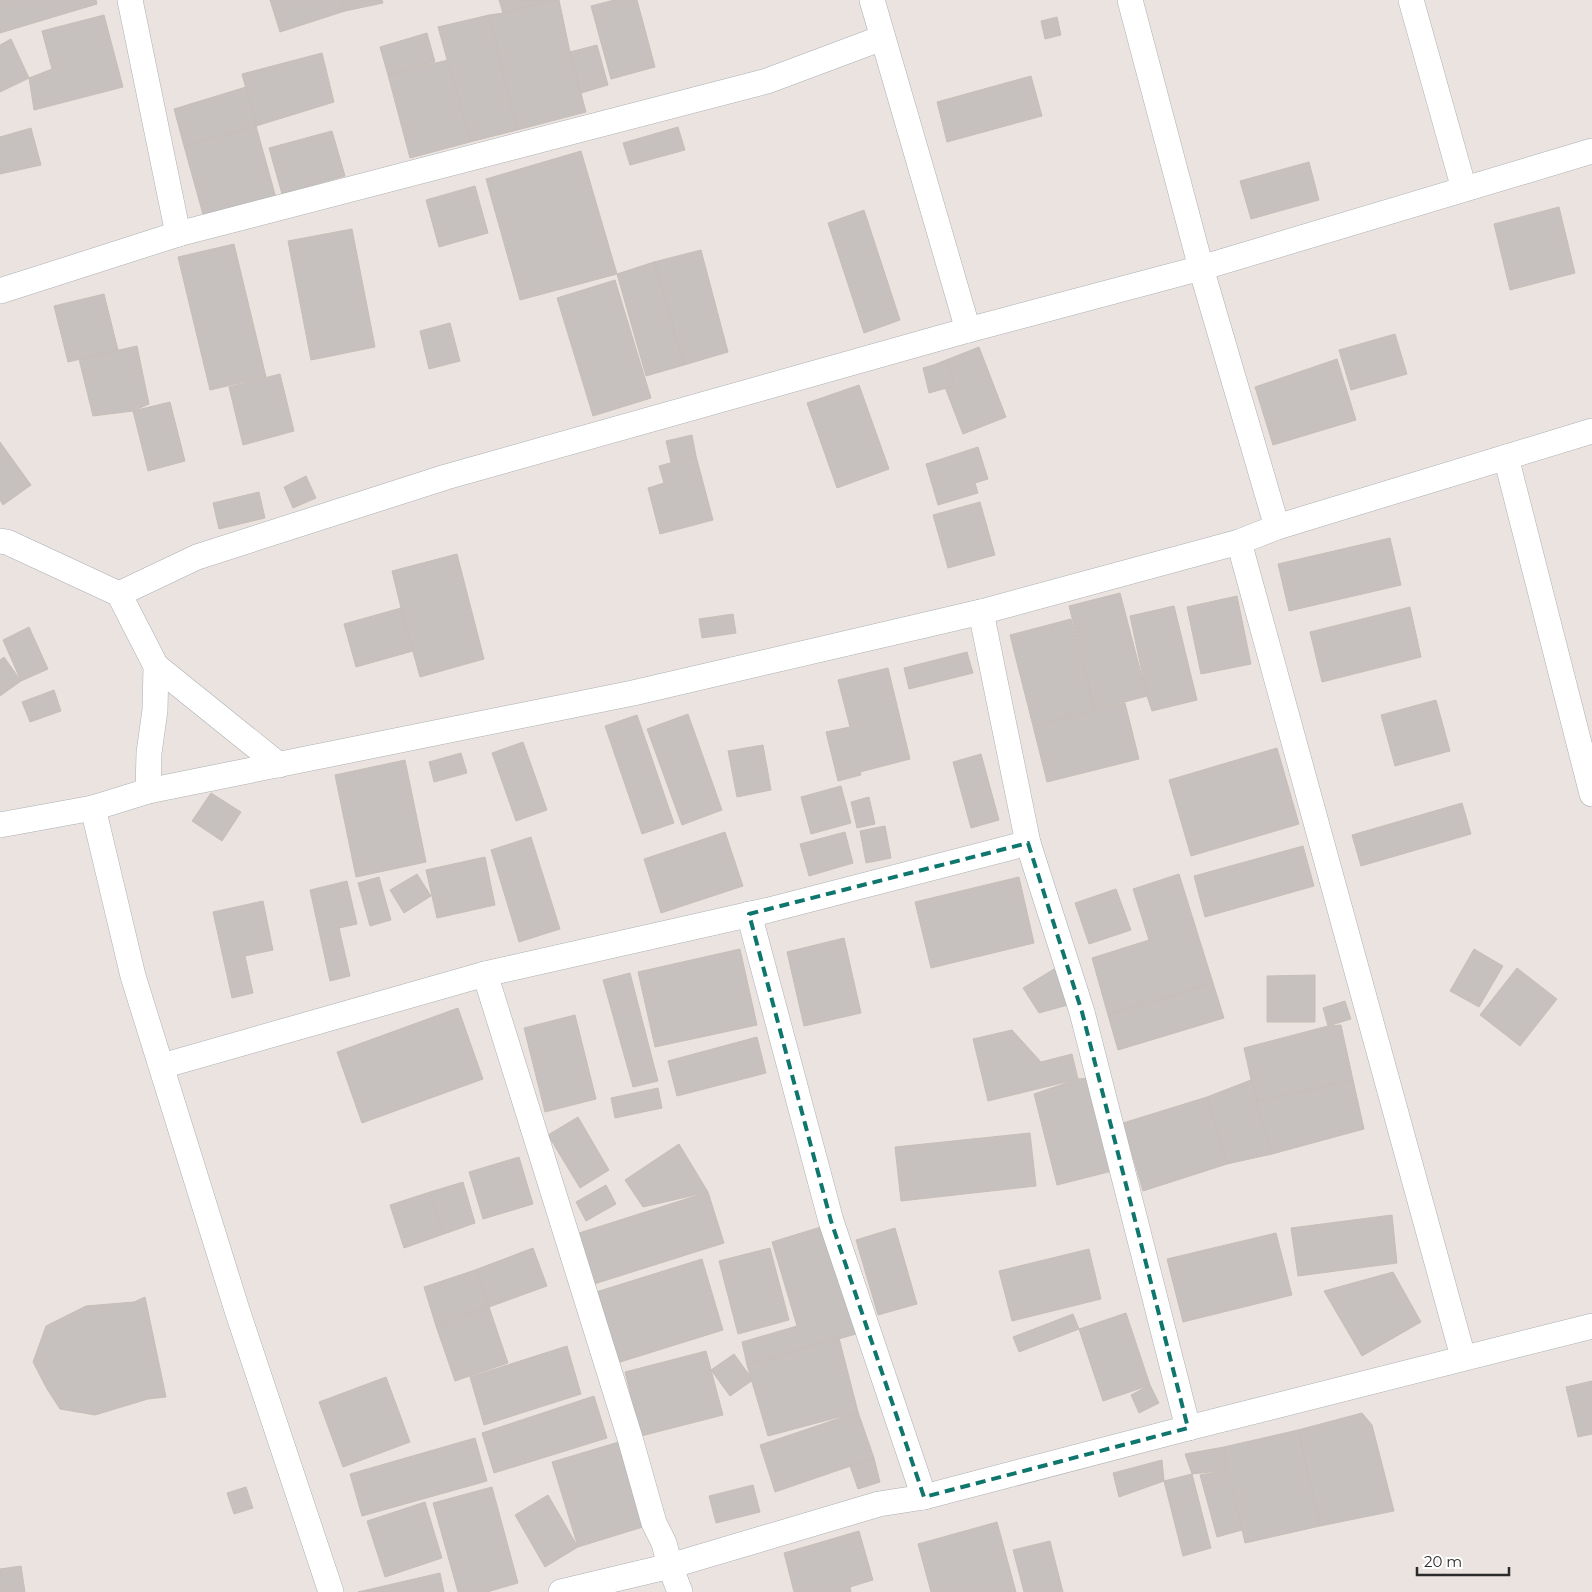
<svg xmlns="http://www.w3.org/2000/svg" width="1592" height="1592" font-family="Montserrat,sans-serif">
  <rect width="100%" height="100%" fill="#ebe3df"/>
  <g fill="#c6c0be" stroke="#c6beb8">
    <path d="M 0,0 L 96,0 L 97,4 L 0,33 Z"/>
    <path d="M 270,0 L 342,0 L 345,11 L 280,32 Z"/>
    <path d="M 343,0 L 382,0 L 383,3 L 345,11 Z"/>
    <path d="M 499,0 L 549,0 L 503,13 Z"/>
    <path d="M 550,0 L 559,0 L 570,52 L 586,112 L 517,130 L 489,15 L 503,13 Z"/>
    <path d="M 614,0 L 637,0 L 655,67 L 611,79 L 591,6 Z"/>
    <path d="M 104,15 L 123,87 L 34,110 L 29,78 L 52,69 L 42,31 Z"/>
    <path d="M 489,15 L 517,130 L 470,142 L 438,27 Z"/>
    <path d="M 1057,17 L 1061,35 L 1045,39 L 1041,21 Z"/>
    <path d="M 427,33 L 435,62 L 388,75 L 380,47 Z"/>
    <path d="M 11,39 L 29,78 L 0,92 L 0,45 Z"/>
    <path d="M 597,45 L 608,85 L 581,93 L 570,52 Z"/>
    <path d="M 322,53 L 334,102 L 256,126 L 242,74 Z"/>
    <path d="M 448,60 L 470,142 L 410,158 L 388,75 Z"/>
    <path d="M 1031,76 L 1042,116 L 947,142 L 937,102 Z"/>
    <path d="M 246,87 L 256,126 L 184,146 L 174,109 Z"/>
    <path d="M 256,126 L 276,198 L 204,218 L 184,146 Z"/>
    <path d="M 678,127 L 685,150 L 630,165 L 623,143 Z"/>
    <path d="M 31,128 L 41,165 L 0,174 L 0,137 Z"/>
    <path d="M 332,131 L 345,176 L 282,194 L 269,148 Z"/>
    <path d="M 581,151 L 617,274 L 520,300 L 486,179 Z"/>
    <path d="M 1309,162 L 1319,200 L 1251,219 L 1240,181 Z"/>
    <path d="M 475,186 L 488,233 L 439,247 L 426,200 Z"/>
    <path d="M 1559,207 L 1575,273 L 1510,290 L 1494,224 Z"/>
    <path d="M 864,210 L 900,320 L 864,333 L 828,223 Z"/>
    <path d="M 352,229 L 375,347 L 311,360 L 288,241 Z"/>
    <path d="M 234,244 L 266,377 L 210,390 L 178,257 Z"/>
    <path d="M 701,250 L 728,352 L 684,365 L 654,262 Z"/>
    <path d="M 654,262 L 684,365 L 646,376 L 617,274 Z"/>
    <path d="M 615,280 L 651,398 L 593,416 L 557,298 Z"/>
    <path d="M 104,294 L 118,350 L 68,362 L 54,306 Z"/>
    <path d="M 450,323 L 460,361 L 429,369 L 420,331 Z"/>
    <path d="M 1395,334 L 1407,374 L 1351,390 L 1339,350 Z"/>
    <path d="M 137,346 L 149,404 L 133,411 L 93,416 L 79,359 Z"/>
    <path d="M 979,347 L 1006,417 L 963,434 L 936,364 Z"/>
    <path d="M 1337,359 L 1356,420 L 1273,445 L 1255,387 Z"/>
    <path d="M 947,361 L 954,386 L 929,393 L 923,368 Z"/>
    <path d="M 280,374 L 294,431 L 243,445 L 229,387 Z"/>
    <path d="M 859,385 L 889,469 L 837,488 L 807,403 Z"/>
    <path d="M 170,402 L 185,461 L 148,471 L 133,411 Z"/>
    <path d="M 692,435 L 696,456 L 671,462 L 666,441 Z"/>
    <path d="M 0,442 L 31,485 L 3,505 L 0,500 Z"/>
    <path d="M 978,447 L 988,479 L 975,483 L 978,493 L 938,505 L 926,464 Z"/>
    <path d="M 696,456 L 713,520 L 660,534 L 648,488 L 664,483 L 659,466 Z"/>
    <path d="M 306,476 L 316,498 L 293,508 L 284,487 Z"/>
    <path d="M 259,492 L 265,518 L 219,529 L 213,503 Z"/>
    <path d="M 980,502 L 995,555 L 948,568 L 933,515 Z"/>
    <path d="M 1390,538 L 1401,585 L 1289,611 L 1278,564 Z"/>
    <path d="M 457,554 L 484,659 L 420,677 L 401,608 L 392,571 Z"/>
    <path d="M 1120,593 L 1147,696 L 1095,710 L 1069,606 Z"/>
    <path d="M 1237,596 L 1251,664 L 1201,674 L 1187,607 Z"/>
    <path d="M 1174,606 L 1197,700 L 1152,711 L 1147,696 L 1130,616 Z"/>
    <path d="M 1410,607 L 1421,657 L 1322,682 L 1310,632 Z"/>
    <path d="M 401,608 L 413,651 L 356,667 L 344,624 Z"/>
    <path d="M 733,614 L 736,633 L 702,638 L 699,619 Z"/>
    <path d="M 1071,619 L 1095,710 L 1033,726 L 1010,635 Z"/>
    <path d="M 29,627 L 48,669 L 21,681 L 3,640 Z"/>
    <path d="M 967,652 L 973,673 L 909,689 L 904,668 Z"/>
    <path d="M 4,657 L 21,681 L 0,696 L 0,660 Z"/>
    <path d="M 888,668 L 910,759 L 860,772 L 861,775 L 838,781 L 826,732 L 850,727 L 838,680 Z"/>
    <path d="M 54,690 L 61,711 L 30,722 L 22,702 Z"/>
    <path d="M 1436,700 L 1450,751 L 1395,766 L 1381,715 Z"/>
    <path d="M 1125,703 L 1139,759 L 1047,782 L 1033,726 Z"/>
    <path d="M 688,714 L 722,810 L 682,825 L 647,729 Z"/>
    <path d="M 637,715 L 674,823 L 642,834 L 605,726 Z"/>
    <path d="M 523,742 L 547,810 L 516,821 L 492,753 Z"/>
    <path d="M 763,745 L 771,790 L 737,797 L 728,751 Z"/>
    <path d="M 1277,748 L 1299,824 L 1191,856 L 1169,780 Z"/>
    <path d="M 461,753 L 467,773 L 434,782 L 429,762 Z"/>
    <path d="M 981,754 L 999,820 L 971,828 L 953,762 Z"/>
    <path d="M 405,760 L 426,862 L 356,877 L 335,775 Z"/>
    <path d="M 841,786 L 851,823 L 811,834 L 801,797 Z"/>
    <path d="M 211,793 L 241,812 L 222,841 L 192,821 Z"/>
    <path d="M 869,797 L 875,824 L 857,828 L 851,802 Z"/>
    <path d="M 1462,803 L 1471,834 L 1361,866 L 1352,835 Z"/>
    <path d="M 885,826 L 891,858 L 866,863 L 860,831 Z"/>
    <path d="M 725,832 L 743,886 L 661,913 L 644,859 Z"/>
    <path d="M 845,832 L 853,863 L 809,876 L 800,844 Z"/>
    <path d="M 531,837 L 560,929 L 519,942 L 491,850 Z"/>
    <path d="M 1303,846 L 1314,886 L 1205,917 L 1194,876 Z"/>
    <path d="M 485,857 L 495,905 L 437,918 L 426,870 Z"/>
    <path d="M 417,874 L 431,896 L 404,913 L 390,890 Z"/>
    <path d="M 1179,874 L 1213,983 L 1108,1015 L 1092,958 L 1149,940 L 1133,889 Z"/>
    <path d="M 379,877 L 391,920 L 370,926 L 358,883 Z"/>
    <path d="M 1019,877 L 1034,943 L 931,968 L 915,902 Z"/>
    <path d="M 347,881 L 357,924 L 339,928 L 350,976 L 330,981 L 310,890 Z"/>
    <path d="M 1116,889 L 1131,930 L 1089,944 L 1075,903 Z"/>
    <path d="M 263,901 L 273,950 L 245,956 L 253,993 L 232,998 L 213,912 Z"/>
    <path d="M 844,938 L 861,1013 L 804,1026 L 787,952 Z"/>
    <path d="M 740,949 L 757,1025 L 655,1047 L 638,972 Z"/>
    <path d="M 1474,949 L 1503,966 L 1479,1007 L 1450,991 Z"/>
    <path d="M 1517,968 L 1557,999 L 1520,1046 L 1480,1015 Z"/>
    <path d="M 1054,969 L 1075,1003 L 1039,1013 L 1023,988 Z"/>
    <path d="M 630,973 L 658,1081 L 633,1087 L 603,980 Z"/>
    <path d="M 1315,975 L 1315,1022 L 1267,1022 L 1267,976 Z"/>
    <path d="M 1213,983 L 1224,1018 L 1118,1050 L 1108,1015 Z"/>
    <path d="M 1345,1001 L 1351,1019 L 1328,1026 L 1323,1008 Z"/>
    <path d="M 458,1008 L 483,1079 L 362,1123 L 337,1052 Z"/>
    <path d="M 575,1015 L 596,1099 L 545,1112 L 524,1028 Z"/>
    <path d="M 1341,1025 L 1353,1080 L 1256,1102 L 1244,1048 L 1328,1026 Z"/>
    <path d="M 1012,1030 L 1041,1062 L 1072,1054 L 1078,1079 L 988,1101 L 973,1039 Z"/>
    <path d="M 757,1037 L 766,1073 L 677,1096 L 668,1061 Z"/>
    <path d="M 1094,1078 L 1116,1170 L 1057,1185 L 1034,1094 L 1078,1079 Z"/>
    <path d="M 1251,1080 L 1272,1154 L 1227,1164 L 1207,1097 Z"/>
    <path d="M 1353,1080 L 1364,1129 L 1272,1154 L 1256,1102 Z"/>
    <path d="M 658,1088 L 662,1108 L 615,1118 L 611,1098 Z"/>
    <path d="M 1207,1097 L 1227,1164 L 1143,1191 L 1123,1123 Z"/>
    <path d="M 578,1117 L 609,1170 L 580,1188 L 548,1135 Z"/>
    <path d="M 1030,1133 L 1036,1186 L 901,1201 L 895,1147 Z"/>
    <path d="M 679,1144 L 708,1192 L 643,1207 L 625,1180 Z"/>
    <path d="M 519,1157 L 533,1204 L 483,1219 L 469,1172 Z"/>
    <path d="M 463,1182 L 475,1223 L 444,1234 L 430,1192 Z"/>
    <path d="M 606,1185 L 616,1204 L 586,1221 L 576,1202 Z"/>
    <path d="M 430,1192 L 444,1234 L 404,1248 L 390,1205 Z"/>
    <path d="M 708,1192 L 724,1243 L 591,1285 L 576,1234 Z"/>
    <path d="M 1392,1215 L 1397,1263 L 1298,1276 L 1291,1228 Z"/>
    <path d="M 824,1226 L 856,1334 L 747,1365 L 742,1342 L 797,1326 L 772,1242 Z"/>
    <path d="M 895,1228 L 917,1304 L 878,1315 L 856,1240 Z"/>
    <path d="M 1276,1233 L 1292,1295 L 1183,1322 L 1167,1259 Z"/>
    <path d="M 533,1248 L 547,1286 L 489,1307 L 475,1270 Z"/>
    <path d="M 770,1248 L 789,1320 L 738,1334 L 719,1261 Z"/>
    <path d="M 1089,1249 L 1101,1299 L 1012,1321 L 999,1271 Z"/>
    <path d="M 702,1259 L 723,1330 L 617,1363 L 596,1292 Z"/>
    <path d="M 475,1270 L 489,1307 L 436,1326 L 424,1287 Z"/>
    <path d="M 1393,1272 L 1421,1322 L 1362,1356 L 1324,1291 Z"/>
    <path d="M 145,1297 L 166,1397 L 148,1399 L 95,1415 L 60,1409 L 47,1389 L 33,1362 L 46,1326 L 86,1306 L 134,1302 Z"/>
    <path d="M 489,1307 L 508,1363 L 455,1381 L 436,1326 Z"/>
    <path d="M 1126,1313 L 1150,1385 L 1103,1401 L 1079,1329 Z"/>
    <path d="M 1073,1314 L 1079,1329 L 1019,1352 L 1013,1337 Z"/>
    <path d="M 839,1338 L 858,1412 L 768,1436 L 747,1365 Z"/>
    <path d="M 567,1346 L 581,1394 L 484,1425 L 470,1377 Z"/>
    <path d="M 706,1351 L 723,1415 L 641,1436 L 625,1372 Z"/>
    <path d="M 734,1354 L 753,1380 L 730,1396 L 711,1370 Z"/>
    <path d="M 386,1377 L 410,1442 L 343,1467 L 319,1402 Z"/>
    <path d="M 1592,1381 L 1592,1434 L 1578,1437 L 1566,1387 Z"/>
    <path d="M 1150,1385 L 1159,1403 L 1139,1413 L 1131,1395 Z"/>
    <path d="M 594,1396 L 607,1438 L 494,1473 L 482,1433 Z"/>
    <path d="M 858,1412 L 874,1458 L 775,1492 L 760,1445 Z"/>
    <path d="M 1362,1413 L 1372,1425 L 1394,1511 L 1320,1526 L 1298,1430 Z"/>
    <path d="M 1298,1430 L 1320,1526 L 1245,1543 L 1224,1447 Z"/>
    <path d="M 475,1438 L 487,1481 L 362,1516 L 350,1474 Z"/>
    <path d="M 622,1441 L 646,1526 L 578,1547 L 552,1462 Z"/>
    <path d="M 1224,1447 L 1228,1470 L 1192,1474 L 1185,1454 Z"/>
    <path d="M 874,1458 L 880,1482 L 858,1489 L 850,1466 Z"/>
    <path d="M 1162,1460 L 1164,1481 L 1119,1497 L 1113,1473 Z"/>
    <path d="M 1228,1470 L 1242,1530 L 1217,1537 L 1200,1475 Z"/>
    <path d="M 1192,1474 L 1211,1548 L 1183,1556 L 1164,1481 Z"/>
    <path d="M 753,1485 L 760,1512 L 716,1523 L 709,1496 Z"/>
    <path d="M 246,1487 L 253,1508 L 234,1514 L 227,1493 Z"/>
    <path d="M 492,1487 L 518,1583 L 487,1592 L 458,1592 L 433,1503 Z"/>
    <path d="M 548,1495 L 578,1547 L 545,1567 L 515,1515 Z"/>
    <path d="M 425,1502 L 442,1558 L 385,1577 L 367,1521 Z"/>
    <path d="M 997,1522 L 1016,1592 L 931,1592 L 918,1544 Z"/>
    <path d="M 859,1531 L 873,1580 L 850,1587 L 851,1592 L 794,1592 L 784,1553 Z"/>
    <path d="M 1050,1541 L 1063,1592 L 1024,1592 L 1013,1550 Z"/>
    <path d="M 21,1566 L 25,1592 L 0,1592 L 0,1569 Z"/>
    <path d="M 440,1573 L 444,1592 L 358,1592 Z"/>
  </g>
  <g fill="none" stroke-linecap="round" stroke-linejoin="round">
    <defs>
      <g id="minor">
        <path d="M 130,0 L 178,234"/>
        <path d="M 872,0 L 968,330"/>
        <path d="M 1130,0 L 1201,268 L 1277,527"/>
        <path d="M 1411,0 L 1464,189"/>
        <path d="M 0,291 L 178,234 L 767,81 L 882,38"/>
        <path d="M 1506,457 L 1592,794"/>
        <path d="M 0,541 L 7,542 L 119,594 L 156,666 L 155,710 L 149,753 L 148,791"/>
        <path d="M 1239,542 L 1463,1357"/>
        <path d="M 119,594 L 197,557 L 446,477 L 968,330 L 1201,268 L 1592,151"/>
        <path d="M 981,612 L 1028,843 L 1082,1012 L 1188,1428"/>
        <path d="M 156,666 L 279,765"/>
        <path d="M 93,808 L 133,976 L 237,1310 L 331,1592"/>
        <path d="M 0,825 L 93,808 L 148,791 L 633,693 L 981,612 L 1239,542 L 1277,527 L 1592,431"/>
        <path d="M 749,914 L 831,1221 L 924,1497"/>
        <path d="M 485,974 L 630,1438 L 654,1523 L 664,1543 L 670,1566 L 680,1592"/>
        <path d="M 162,1066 L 485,974 L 769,910 L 1028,843"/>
        <path d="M 561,1592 L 670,1566 L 879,1504 L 924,1497 L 1188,1428 L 1592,1326"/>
      </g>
    </defs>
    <use href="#minor" stroke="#abafb5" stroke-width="26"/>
    <use href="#minor" stroke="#fff" stroke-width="25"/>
  </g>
  <path fill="none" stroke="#0f766e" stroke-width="4" stroke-dasharray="10 6" stroke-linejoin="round" d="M 1028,843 L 1082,1012 L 1188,1428 L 924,1497 L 831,1221 L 749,914 Z"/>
  <path d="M1417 1567v8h92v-8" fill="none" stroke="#2b2b2b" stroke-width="2.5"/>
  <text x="1424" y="1567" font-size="15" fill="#2b2b2b" stroke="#ffffff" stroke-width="4" paint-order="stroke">20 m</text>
</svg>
